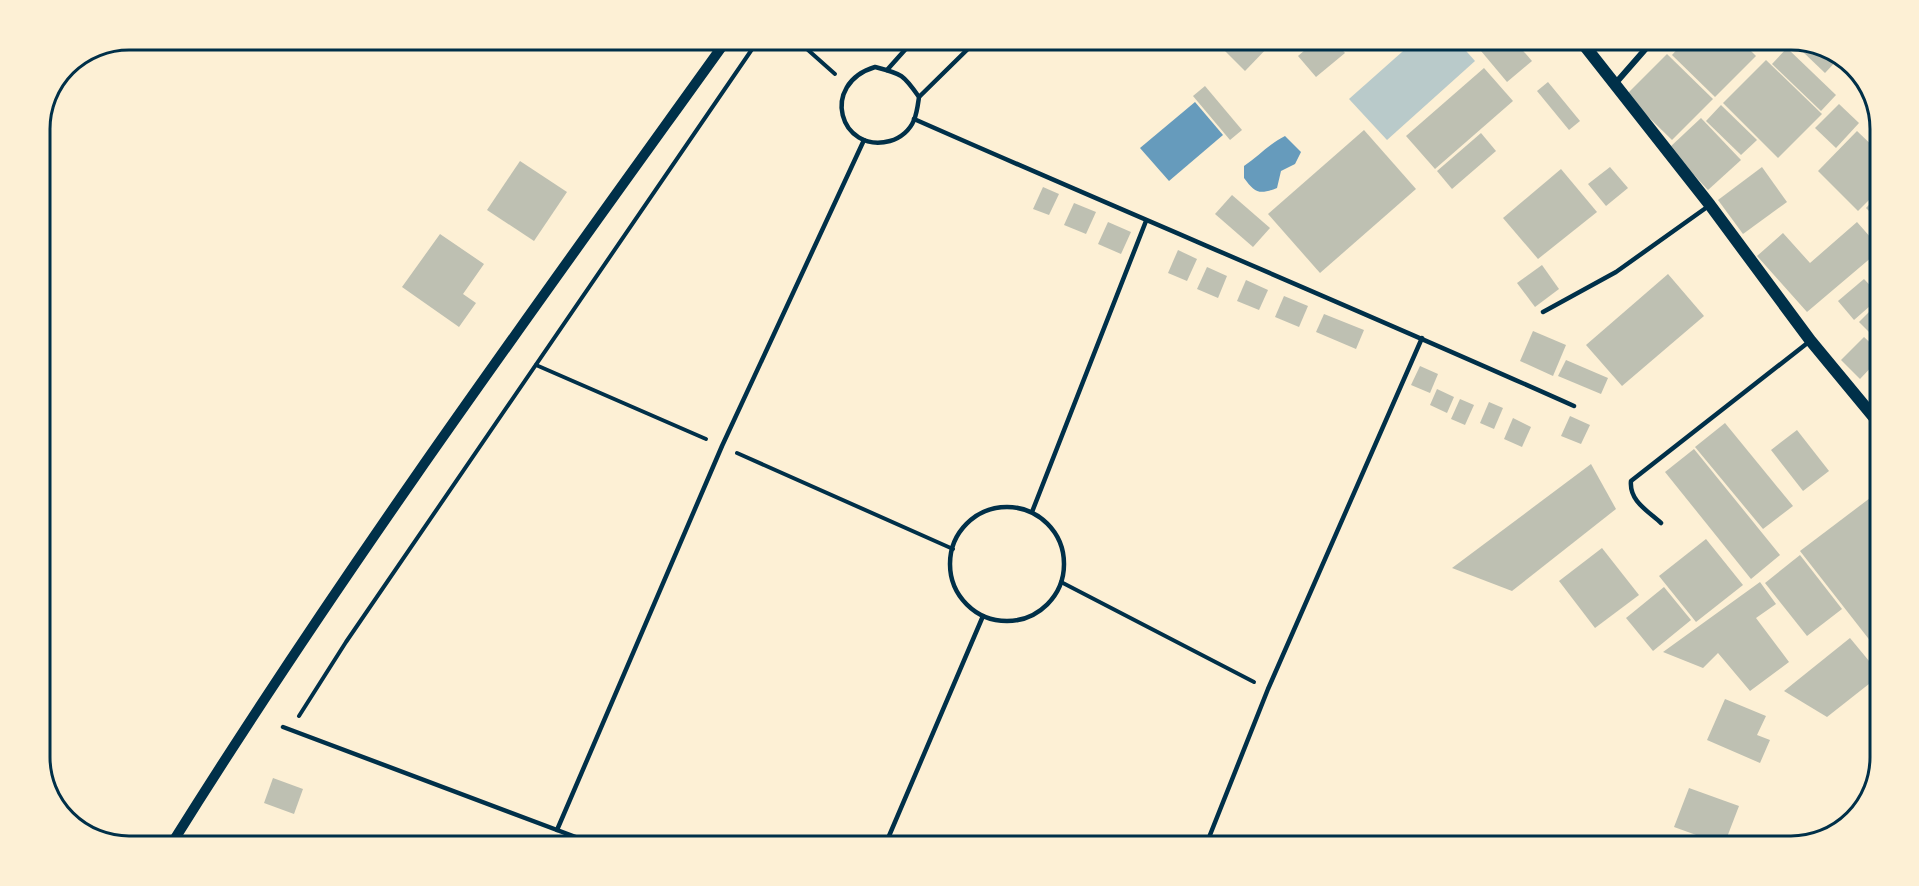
<svg xmlns="http://www.w3.org/2000/svg" width="1919" height="886" font-family="'Libre Baskerville',serif">
  <rect width="100%" height="100%" fill="#fdf0d5"/>
  <path fill="#b9caca" d="M 1411,44 L 1460,44 L 1475,61 L 1387,140 L 1349,99 Z"/>
  <g fill="#669bbc">
    <path d="M 1195,102 L 1223,135 L 1169,181 L 1140,148 Z"/>
    <path d="M 1285,136 L 1301,152 L 1295,164 L 1281,171 L 1277,188 C 1259,195 1255,193 1244,178 L 1244,166 C 1259,156 1269,144 1285,136 Z"/>
  </g>
  <g fill="#bec0b2">
    <path d="M 1217,43 L 1271,44 L 1245,71 Z"/>
    <path d="M 1312,44 L 1337,44 L 1345,53 L 1316,77 L 1298,56 Z"/>
    <path d="M 1476,45 L 1518,45 L 1532,61 L 1507,82 Z"/>
    <path d="M 1681,45 L 1746,46 L 1756,56 L 1715,97 L 1672,55 Z"/>
    <path d="M 1807,46 L 1825,46 L 1839,58 L 1825,73 L 1802,51 Z"/>
    <path d="M 1787,48 L 1836,95 L 1821,111 L 1772,64 Z"/>
    <path d="M 1667,54 L 1713,99 L 1672,140 L 1626,95 Z"/>
    <path d="M 1766,60 L 1822,114 L 1778,158 L 1723,103 Z"/>
    <path d="M 1484,68 L 1513,101 L 1435,169 L 1406,136 Z"/>
    <path d="M 1548,82 L 1580,121 L 1569,130 L 1537,91 Z"/>
    <path d="M 1205,86 L 1242,130 L 1230,140 L 1193,96 Z"/>
    <path d="M 1839,104 L 1859,123 L 1836,148 L 1815,128 Z"/>
    <path d="M 1721,105 L 1757,140 L 1741,155 L 1706,121 Z"/>
    <path d="M 1701,118 L 1741,160 L 1708,190 L 1669,148 Z"/>
    <path d="M 1364,130 L 1416,189 L 1320,273 L 1268,214 Z"/>
    <path d="M 1857,131 L 1880,153 L 1879,190 L 1858,211 L 1818,171 Z"/>
    <path d="M 1481,133 L 1496,151 L 1452,189 L 1437,171 Z"/>
    <path d="M 520,161 L 567,192 L 534,241 L 487,210 Z"/>
    <path d="M 1610,167 L 1628,188 L 1606,206 L 1588,184 Z"/>
    <path d="M 1762,167 L 1787,202 L 1743,234 L 1718,200 Z"/>
    <path d="M 1561,169 L 1597,212 L 1538,259 L 1503,218 Z"/>
    <path d="M 1043,187 L 1059,194 L 1049,215 L 1033,209 Z"/>
    <path d="M 1879,194 L 1879,221 L 1866,208 Z"/>
    <path d="M 1232,195 L 1270,228 L 1253,247 L 1215,214 Z"/>
    <path d="M 1074,203 L 1096,212 L 1086,234 L 1064,225 Z"/>
    <path d="M 1108,222 L 1131,232 L 1121,254 L 1098,244 Z"/>
    <path d="M 1857,222 L 1879,247 L 1879,251 L 1807,312 L 1757,256 L 1783,233 L 1810,263 Z"/>
    <path d="M 440,234 L 484,264 L 463,294 L 476,303 L 459,327 L 402,287 Z"/>
    <path d="M 1178,250 L 1197,259 L 1187,281 L 1168,273 Z"/>
    <path d="M 1542,265 L 1559,289 L 1535,307 L 1517,283 Z"/>
    <path d="M 1207,267 L 1227,276 L 1218,298 L 1197,289 Z"/>
    <path d="M 1668,274 L 1704,316 L 1622,386 L 1586,345 Z"/>
    <path d="M 1864,279 L 1878,294 L 1878,299 L 1854,320 L 1838,301 Z"/>
    <path d="M 1246,280 L 1268,290 L 1259,310 L 1237,301 Z"/>
    <path d="M 1284,296 L 1308,306 L 1299,327 L 1275,317 Z"/>
    <path d="M 1878,303 L 1878,341 L 1859,322 Z"/>
    <path d="M 1324,314 L 1364,330 L 1356,349 L 1316,332 Z"/>
    <path d="M 1533,331 L 1566,345 L 1553,376 L 1520,361 Z"/>
    <path d="M 1864,337 L 1878,350 L 1877,361 L 1860,379 L 1841,360 Z"/>
    <path d="M 1566,360 L 1608,378 L 1601,394 L 1558,376 Z"/>
    <path d="M 1420,366 L 1438,374 L 1430,393 L 1411,385 Z"/>
    <path d="M 1437,389 L 1454,397 L 1447,413 L 1430,405 Z"/>
    <path d="M 1460,399 L 1474,405 L 1465,425 L 1451,419 Z"/>
    <path d="M 1489,402 L 1503,408 L 1494,429 L 1480,423 Z"/>
    <path d="M 1570,416 L 1590,425 L 1581,444 L 1561,436 Z"/>
    <path d="M 1513,418 L 1531,427 L 1522,447 L 1504,439 Z"/>
    <path d="M 1725,423 L 1793,506 L 1763,529 L 1695,447 Z"/>
    <path d="M 1797,430 L 1829,471 L 1803,491 L 1771,450 Z"/>
    <path d="M 1694,449 L 1780,555 L 1751,579 L 1665,472 Z"/>
    <path d="M 1591,464 L 1616,509 L 1512,591 L 1452,568 Z"/>
    <path d="M 1874,495 L 1876,498 L 1875,647 L 1800,551 Z"/>
    <path d="M 1706,539 L 1743,585 L 1696,622 L 1659,576 Z"/>
    <path d="M 1602,548 L 1639,595 L 1595,628 L 1559,581 Z"/>
    <path d="M 1800,555 L 1842,609 L 1807,636 L 1765,583 Z"/>
    <path d="M 1760,582 L 1776,604 L 1756,618 L 1789,662 L 1750,691 L 1718,653 L 1703,668 L 1663,652 Z"/>
    <path d="M 1664,587 L 1691,620 L 1653,651 L 1626,618 Z"/>
    <path d="M 1850,638 L 1874,667 L 1874,680 L 1827,717 L 1784,691 Z"/>
    <path d="M 1725,699 L 1766,716 L 1757,735 L 1770,740 L 1760,763 L 1707,740 Z"/>
    <path d="M 273,778 L 303,789 L 294,814 L 264,803 Z"/>
    <path d="M 1689,788 L 1739,806 L 1724,845 L 1674,827 Z"/>
  </g>
  <g fill="none" stroke-linecap="round" stroke-linejoin="round">
    <g stroke="#003049" stroke-width="4">
      <path d="M 799,42 L 835,74"/>
      <path d="M 536,365 L 706,439"/>
      <path d="M 737,453 L 953,549"/>
      <path d="M 1061,582 L 1254,682"/>
      <path d="M 299,716 L 346,642 L 757,42"/>
    </g>
    <g stroke="#003049" stroke-width="4.5">
      <path d="M 875,67 C 902,74 903,74 919,97 C 918,104 917,113 914,120 C 910,130 901,138 890,141 C 840,154 819,84 875,67 Z"/>
      <path d="M 887,70 L 912,42"/>
      <path d="M 919,97 L 975,42"/>
      <path d="M 914,119 C 1134,216 1355,308 1574,406"/>
      <path d="M 1543,312 L 1616,272 L 1710,205"/>
      <circle cx="1007" cy="564" r="57"/>
      <path d="M 1032,512 L 1146,221"/>
      <path d="M 1661,523 C 1648,511 1629,501 1631,481 L 1810,341"/>
      <path d="M 283,727 L 589,842"/>
      <path d="M 557,830 L 722,446 L 864,140"/>
      <path d="M 886,843 L 983,616"/>
      <path d="M 1206,845 L 1268,689 L 1422,338"/>
    </g>
    <path stroke="#003049" stroke-width="6" d="M 1614,85 L 1649,45"/>
    <path stroke="#003049" stroke-width="10" d="M 174,840 C 346,565 537,304 726,41"/>
    <path stroke="#003049" stroke-width="12" d="M 1584,45 L 1710,205 L 1810,340 L 1877,421"/>
  </g>
  <path d="M0 0H1919V886H0ZM129 50H1791A79 79 0 0 1 1870 129V757A79 79 0 0 1 1791 836H129A79 79 0 0 1 50 757V129A79 79 0 0 1 129 50Z" fill="#fdf0d5" fill-rule="evenodd"/>
  <path fill="none" stroke="#003049" stroke-width="3" d="M129 50H1791A79 79 0 0 1 1870 129V757A79 79 0 0 1 1791 836H129A79 79 0 0 1 50 757V129A79 79 0 0 1 129 50Z"/>
</svg>
